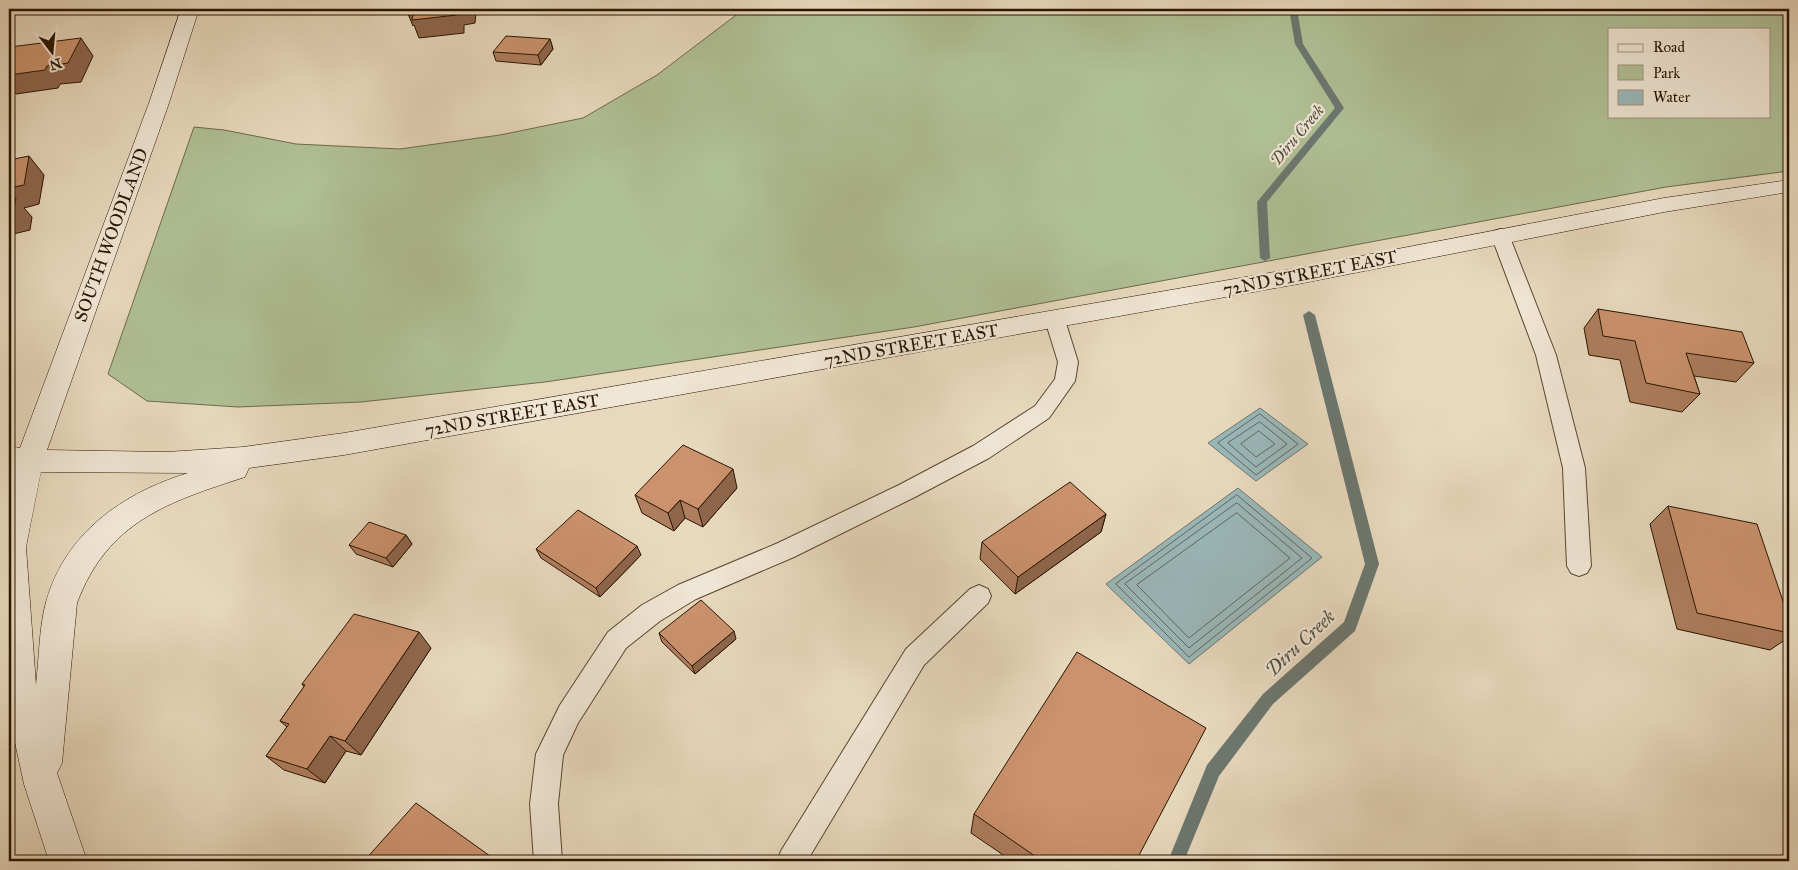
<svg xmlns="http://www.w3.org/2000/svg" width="1798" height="870" font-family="'IM FELL Great Primer',serif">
  <rect width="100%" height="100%" fill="#e8d9be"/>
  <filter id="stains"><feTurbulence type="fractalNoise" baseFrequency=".004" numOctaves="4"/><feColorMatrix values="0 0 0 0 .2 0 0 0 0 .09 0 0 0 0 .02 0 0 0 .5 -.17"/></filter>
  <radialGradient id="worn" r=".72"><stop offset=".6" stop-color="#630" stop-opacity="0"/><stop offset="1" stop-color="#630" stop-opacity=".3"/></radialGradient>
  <path fill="#b0c096" stroke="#6c6a4c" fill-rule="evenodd" d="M 744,9 L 1789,9 L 1789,171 L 1666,187 L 914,327 L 545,382 L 361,402 L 238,407 L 147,401 L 108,374 L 194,127 L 224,130 L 296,144 L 400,149 L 500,135 L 583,118 L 657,75 ZM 1609,29 L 1769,29 L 1769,116 L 1609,116 Z"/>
  <g fill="#9ab8ba" stroke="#6c7770">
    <path d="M 1260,408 L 1308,444 L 1256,481 L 1208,443 Z"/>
    <path d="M 1238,488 L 1322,557 L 1189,664 L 1106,584 Z"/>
  </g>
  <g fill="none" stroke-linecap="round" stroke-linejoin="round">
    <g stroke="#61665e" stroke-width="1">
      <path d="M 1260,414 L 1298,444 L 1256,475 L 1218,443 Z"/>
      <path d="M 1260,422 L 1287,444 L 1256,467 L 1228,443 Z"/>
      <path d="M 1259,431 L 1275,444 L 1256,457 L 1241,444 Z"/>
      <path d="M 1237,495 L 1312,558 L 1189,657 L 1116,584 Z"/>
      <path d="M 1237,503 L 1302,558 L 1189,648 L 1125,584 Z"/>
      <path d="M 1237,513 L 1290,558 L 1189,638 L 1137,585 Z"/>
    </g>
    <g fill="#6c7770" fill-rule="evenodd">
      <path d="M 1289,9 L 1297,9 L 1303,44 L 1344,108 L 1267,202 L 1270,258 L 1265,261 L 1260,258 L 1257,202 L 1335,108 L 1295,44 Z"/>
      <path d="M 1309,311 L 1315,315 L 1379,564 L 1355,631 L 1273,704 L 1219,776 L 1184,861 L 1168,861 L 1207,765 L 1263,694 L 1344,622 L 1365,564 L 1303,315 Z"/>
    </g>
    <defs>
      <g id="lane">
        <path d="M 1500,229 L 1506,231 L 1509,235 L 1556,355 L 1585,468 L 1591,566 L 1587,573 L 1579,576 L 1571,573 L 1567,566 L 1563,468 L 1536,355 L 1491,235 L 1494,231 Z"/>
        <path d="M 1055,313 L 1062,315 L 1065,320 L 1078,362 L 1075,381 L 1049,418 L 989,458 L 915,497 L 794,557 L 696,599 L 660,621 L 626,648 L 578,723 L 563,755 L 558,804 L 562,861 L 534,861 L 530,804 L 536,754 L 560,705 L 608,632 L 642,605 L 678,585 L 778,543 L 899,485 L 973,446 L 1035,406 L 1055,379 L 1058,362 L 1045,320 L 1048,315 Z"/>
        <path d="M 979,585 L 988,589 L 991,596 L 988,603 L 924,665 L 807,861 L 777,861 L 781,851 L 906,649 L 970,589 Z"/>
      </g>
      <path id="secondary" d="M 181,9 L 199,9 L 169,103 L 47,450 L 167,452 L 243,447 L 344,433 L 1298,268 L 1664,198 L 1789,180 L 1789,192 L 1664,212 L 1298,284 L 344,455 L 249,468 L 245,477 C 168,502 108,521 77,603 L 62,763 L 57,773 L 87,861 L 49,861 L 24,784 L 9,715 L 9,489 L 13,469 L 9,468 L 9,446 L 20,448 L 149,103 ZM 41,472 L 188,473 C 123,493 65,533 46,602 C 39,627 39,660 36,685 L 26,547 Z"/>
    </defs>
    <use href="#lane" stroke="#584630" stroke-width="2"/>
    <use href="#secondary" stroke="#281501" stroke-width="1"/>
    <use href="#lane" fill="#f0e6d5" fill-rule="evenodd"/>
    <use href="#secondary" fill="#f0e6d5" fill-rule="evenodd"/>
  </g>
  <g fill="#af7e5e" stroke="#281501">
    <path d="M 550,39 L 553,49 L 541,65 L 496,61 L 493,52 Z"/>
    <path d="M 1598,309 L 1754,363 L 1736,382 L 1694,376 L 1700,394 L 1682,412 L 1630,402 L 1620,360 L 1589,355 L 1584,328 Z"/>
    <path d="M 737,488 L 703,527 L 685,518 L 674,531 L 642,513 L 635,495 Z"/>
    <path d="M 1668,506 L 1789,619 L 1789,637 L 1770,650 L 1677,629 L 1650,524 Z"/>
    <path d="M 1106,514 L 1101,532 L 1015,594 L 980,559 L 982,542 Z"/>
    <path d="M 406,535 L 412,544 L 393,567 L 356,554 L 349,545 Z"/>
    <path d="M 536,549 L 641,555 L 600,597 L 541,558 Z"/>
    <path d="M 659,633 L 736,639 L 695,674 L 662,642 Z"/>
    <path d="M 431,648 L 361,755 L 346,751 L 325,783 L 284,770 L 266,756 L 287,727 L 280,721 L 304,687 L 302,684 Z"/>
    <path d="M 974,814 L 1136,861 L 1012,861 L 971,833 Z"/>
  </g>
  <g fill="#8e664c" stroke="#281501">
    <path d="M 406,9 L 475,9 L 476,12 L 475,23 L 464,25 L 464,33 L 419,38 L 414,25 L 413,26 Z"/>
    <path d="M 81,38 L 93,56 L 81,82 L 60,84 L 58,88 L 16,94 L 9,84 L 9,65 L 47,66 Z"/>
    <path d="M 550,39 L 553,49 L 541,65 L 538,55 Z"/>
    <path d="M 29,156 L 44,175 L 39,204 L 24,208 L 32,217 L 30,230 L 9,235 L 9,188 Z"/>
    <path d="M 733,469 L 737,488 L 703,527 L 698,509 Z"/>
    <path d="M 680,500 L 685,518 L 674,531 L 668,513 Z"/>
    <path d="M 1106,514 L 1101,532 L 1015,594 L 1018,577 Z"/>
    <path d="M 406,535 L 412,544 L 393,567 L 386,558 Z"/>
    <path d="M 637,546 L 641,555 L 600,597 L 596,588 Z"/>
    <path d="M 734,631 L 736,639 L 695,674 L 692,666 Z"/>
    <path d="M 419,632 L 431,648 L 361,755 L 345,741 Z"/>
    <path d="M 330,736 L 346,751 L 325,783 L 307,769 Z"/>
  </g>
  <g fill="#cb926d" stroke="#281501">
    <path d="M 414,9 L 458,9 L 457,15 L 412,20 Z"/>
    <path d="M 506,36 L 550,39 L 538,55 L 493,52 Z"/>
    <path d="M 81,38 L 68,63 L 47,66 L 45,70 L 9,75 L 9,50 L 10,47 Z"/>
    <path d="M 29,156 L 24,185 L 9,188 L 9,160 Z"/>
    <path d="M 16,198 L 13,211 L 9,212 L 9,200 Z"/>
    <path d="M 1598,309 L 1742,332 L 1754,363 L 1686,353 L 1700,394 L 1646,383 L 1635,341 L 1603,336 Z"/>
    <path d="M 683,445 L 733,469 L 698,509 L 680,500 L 668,513 L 635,495 Z"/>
    <path d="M 1070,482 L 1106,514 L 1018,577 L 982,542 Z"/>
    <path d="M 1668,506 L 1757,524 L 1789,619 L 1789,633 L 1697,613 Z"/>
    <path d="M 578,510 L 637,546 L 596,588 L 536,549 Z"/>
    <path d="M 369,522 L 406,535 L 386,558 L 349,545 Z"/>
    <path d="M 701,600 L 734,631 L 692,666 L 659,633 Z"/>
    <path d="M 354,614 L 419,632 L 345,741 L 330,736 L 307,769 L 266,756 L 289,724 L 280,721 L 305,685 L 302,684 Z"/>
    <path d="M 1077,652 L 1206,728 L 1136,861 L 1042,861 L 974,814 Z"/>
    <path d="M 416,803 L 497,861 L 364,861 Z"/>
  </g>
  <g text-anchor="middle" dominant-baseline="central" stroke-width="4.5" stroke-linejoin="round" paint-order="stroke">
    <g font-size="16" font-style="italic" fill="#504e42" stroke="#f0e6d5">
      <text transform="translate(1297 135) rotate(-50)">Diru Creek</text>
    </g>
    <g font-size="18" fill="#281501" stroke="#f0e6d5">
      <text transform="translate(111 235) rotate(-70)">SOUTH WOODLAND</text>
      <text transform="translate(1310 273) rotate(-11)">72ND STREET EAST</text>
      <text transform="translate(911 345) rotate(-10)">72ND STREET EAST</text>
      <text transform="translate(512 415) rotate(-10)">72ND STREET EAST</text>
    </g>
    <g font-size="19" font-style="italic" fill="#504e42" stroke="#f0e6d5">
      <text transform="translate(1300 643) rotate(-43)">Diru Creek</text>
    </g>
  </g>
  <rect width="1798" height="870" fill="none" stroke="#e8d9be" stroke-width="30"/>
  <rect x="10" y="10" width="1778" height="850" fill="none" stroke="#281501" stroke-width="2.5"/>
  <rect x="15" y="15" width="1768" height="840" fill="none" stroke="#281501"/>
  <rect x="1608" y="28" width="162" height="90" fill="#f0e6d5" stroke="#a09280"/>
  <rect x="1618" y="44" width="25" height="8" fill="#f0e6d5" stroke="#a09280"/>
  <text x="1653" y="52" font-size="15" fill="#281501">Road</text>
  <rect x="1618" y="65" width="25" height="15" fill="#b0c096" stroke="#a09280"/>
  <text x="1653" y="78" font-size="15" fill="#281501">Park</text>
  <rect x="1618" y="90" width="25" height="15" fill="#9ab8ba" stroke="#a09280"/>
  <text x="1653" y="102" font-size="15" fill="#281501">Water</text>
  <g transform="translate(52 52) rotate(164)" stroke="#f0e6d5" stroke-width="4" paint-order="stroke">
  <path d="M0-4L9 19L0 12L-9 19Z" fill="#281501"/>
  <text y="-8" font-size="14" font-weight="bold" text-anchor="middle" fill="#281501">N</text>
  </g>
  <rect width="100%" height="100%" filter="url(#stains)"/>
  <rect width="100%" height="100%" fill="url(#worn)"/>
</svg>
